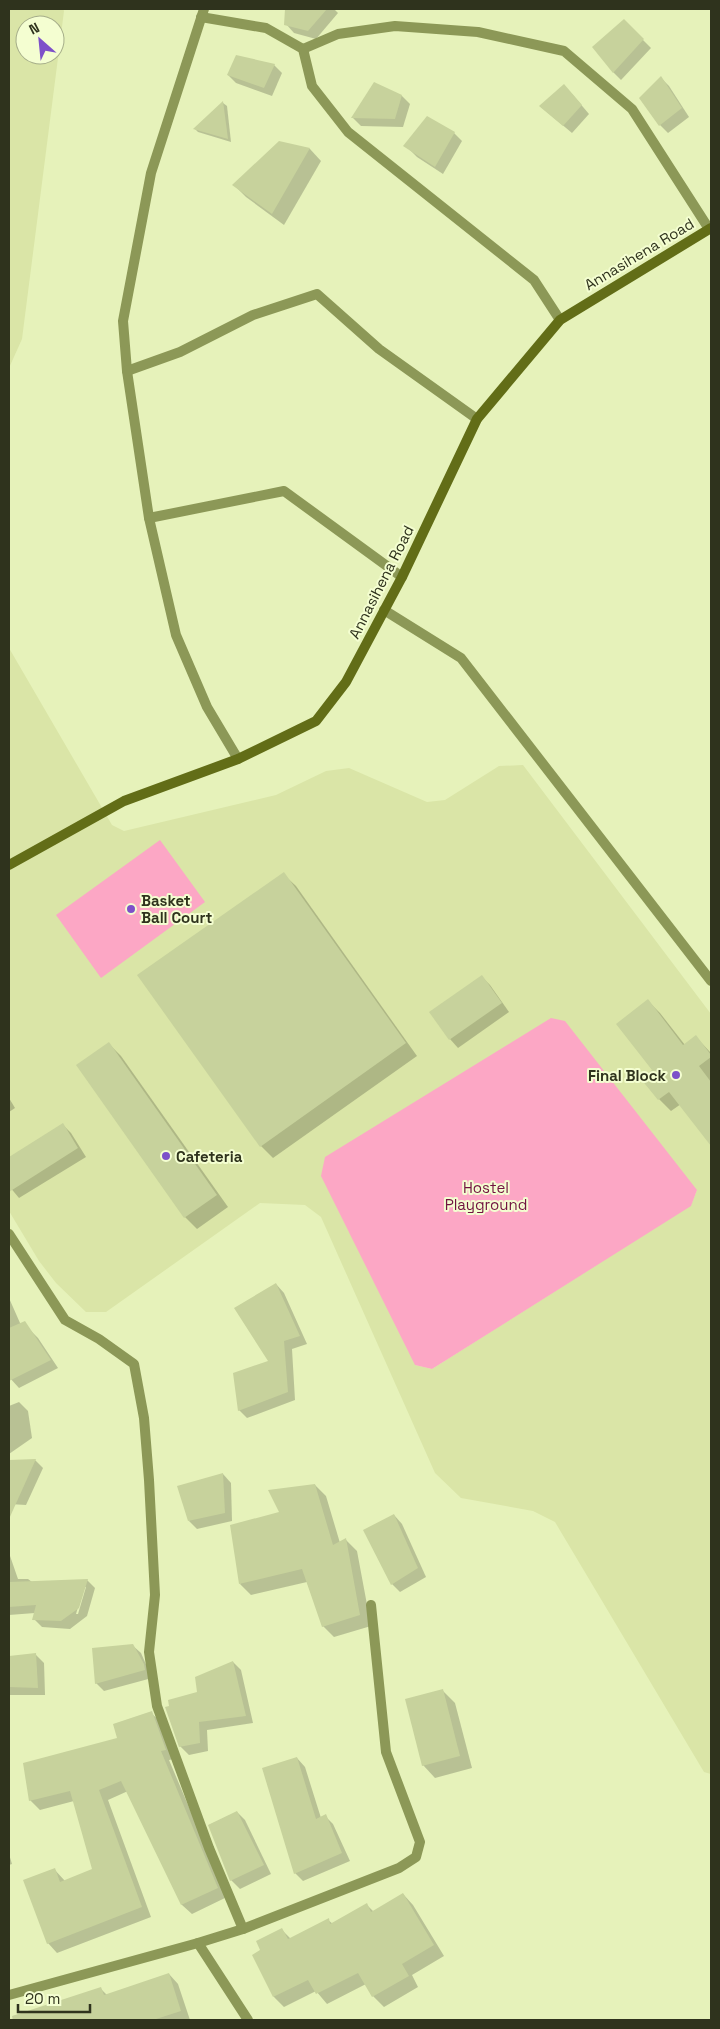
<svg xmlns="http://www.w3.org/2000/svg" width="720" height="2029" font-family="'Space Grotesk',sans-serif">
  <rect width="100%" height="100%" fill="#e6f2ba"/>
  <g fill="#dae5a7" fill-rule="evenodd">
    <path d="M 9,9 L 63,9 L 64,11 L 22,339 L 9,368 ZM 25,25 L 55,25 L 55,55 L 25,55 Z"/>
    <path d="M 9,648 L 112,825 L 124,831 L 276,795 L 326,771 L 349,768 L 427,802 L 445,800 L 499,766 L 523,765 L 711,1014 L 711,1774 L 704,1772 L 555,1522 L 533,1511 L 461,1498 L 435,1473 L 321,1217 L 305,1205 L 260,1203 L 106,1312 L 86,1312 L 56,1283 L 39,1261 L 9,1211 ZM 697,1190 L 691,1205 L 432,1369 L 415,1365 Z"/>
  </g>
  <g fill="#fca7c5">
    <path d="M 160,840 L 205,902 L 101,978 L 56,915 Z"/>
    <path d="M 551,1018 L 565,1021 L 697,1190 L 691,1206 L 432,1369 L 415,1365 L 321,1176 L 325,1157 Z"/>
  </g>
  <g fill="#0003" fill-rule="evenodd">
    <path d="M 286,9 L 334,9 L 338,13 L 316,39 L 294,33 L 286,24 Z"/>
    <path d="M 624,21 L 651,48 L 621,80 L 613,72 Z"/>
    <path d="M 274,65 L 282,73 L 272,96 L 236,83 L 228,75 Z"/>
    <path d="M 661,78 L 669,86 L 689,117 L 668,133 L 660,125 L 641,98 Z"/>
    <path d="M 374,84 L 402,96 L 410,104 L 403,127 L 361,126 L 353,118 Z"/>
    <path d="M 572,94 L 589,114 L 572,133 L 541,107 Z"/>
    <path d="M 223,103 L 227,106 L 231,142 L 198,132 L 195,129 Z"/>
    <path d="M 454,133 L 462,141 L 443,174 L 417,157 L 408,148 Z"/>
    <path d="M 279,142 L 310,149 L 321,161 L 284,225 L 246,197 L 234,185 Z"/>
    <path d="M 283,874 L 296,886 L 417,1056 L 273,1158 L 261,1146 Z"/>
    <path d="M 482,977 L 490,985 L 509,1012 L 458,1048 L 450,1039 Z"/>
    <path d="M 648,1001 L 660,1013 L 685,1045 L 696,1037 L 711,1053 L 711,1143 L 681,1104 L 671,1111 L 659,1099 Z"/>
    <path d="M 109,1044 L 121,1056 L 228,1207 L 197,1229 L 185,1217 Z"/>
    <path d="M 9,1098 L 15,1108 L 9,1112 Z"/>
    <path d="M 63,1125 L 71,1133 L 86,1157 L 19,1198 L 9,1186 L 9,1158 Z"/>
    <path d="M 276,1284 L 284,1293 L 307,1344 L 292,1349 L 295,1400 L 247,1418 L 239,1410 L 270,1362 Z"/>
    <path d="M 9,1298 L 24,1332 L 30,1330 L 38,1338 L 58,1368 L 19,1388 L 9,1377 Z"/>
    <path d="M 19,1402 L 28,1411 L 32,1438 L 9,1454 L 9,1406 Z"/>
    <path d="M 35,1460 L 43,1468 L 26,1505 L 9,1504 L 9,1462 Z"/>
    <path d="M 223,1474 L 231,1483 L 232,1521 L 197,1529 L 189,1521 Z"/>
    <path d="M 315,1485 L 326,1496 L 340,1543 L 346,1540 L 357,1551 L 371,1626 L 334,1637 L 323,1626 L 307,1582 L 251,1595 L 240,1584 L 281,1513 Z"/>
    <path d="M 394,1515 L 402,1524 L 426,1577 L 400,1592 L 392,1584 Z"/>
    <path d="M 9,1553 L 18,1579 L 28,1579 L 32,1582 L 87,1580 L 95,1588 L 87,1616 L 70,1629 L 42,1627 L 34,1619 L 35,1613 L 9,1615 ZM 84,1587 L 86,1587 L 78,1614 L 76,1614 Z"/>
    <path d="M 132,1645 L 141,1653 L 152,1678 L 104,1691 L 96,1683 Z"/>
    <path d="M 35,1654 L 44,1663 L 45,1695 L 9,1695 L 9,1657 Z"/>
    <path d="M 233,1662 L 241,1670 L 253,1723 L 207,1730 L 208,1751 L 189,1755 L 180,1746 L 199,1692 Z"/>
    <path d="M 443,1691 L 455,1703 L 472,1768 L 435,1778 L 423,1765 Z"/>
    <path d="M 151,1713 L 161,1722 L 174,1759 L 169,1760 L 227,1897 L 192,1914 L 182,1905 L 128,1791 L 108,1800 L 151,1917 L 57,1953 L 48,1943 L 54,1869 L 65,1881 L 94,1870 L 74,1801 L 40,1810 L 30,1800 L 119,1739 Z"/>
    <path d="M 297,1758 L 305,1767 L 321,1818 L 325,1816 L 333,1824 L 350,1861 L 303,1881 L 295,1873 Z"/>
    <path d="M 237,1812 L 245,1820 L 271,1874 L 240,1889 L 231,1880 L 209,1825 Z"/>
    <path d="M 9,1854 L 12,1864 L 9,1865 Z"/>
    <path d="M 403,1894 L 413,1905 L 444,1956 L 412,1975 L 418,1987 L 384,2007 L 373,1996 L 366,1984 L 327,2004 L 316,1991 L 284,2007 L 274,1997 L 262,1951 L 281,1929 L 291,1939 L 328,1920 L 333,1924 L 367,1905 L 374,1912 Z"/>
    <path d="M 169,1974 L 178,1984 L 190,2020 L 9,2020 L 101,1989 L 107,1995 Z"/>
  </g>
  <g fill="#c7d29c">
    <path d="M 285,9 L 327,9 L 308,31 L 284,25 Z"/>
    <path d="M 624,19 L 644,39 L 613,73 L 592,47 Z"/>
    <path d="M 236,55 L 275,64 L 264,88 L 227,75 Z"/>
    <path d="M 661,76 L 682,108 L 659,126 L 639,98 Z"/>
    <path d="M 374,82 L 402,95 L 395,119 L 351,118 Z"/>
    <path d="M 564,84 L 582,105 L 563,126 L 539,106 Z"/>
    <path d="M 223,101 L 228,139 L 193,129 Z"/>
    <path d="M 427,116 L 455,132 L 435,167 L 403,146 Z"/>
    <path d="M 279,141 L 310,148 L 272,214 L 232,185 Z"/>
    <path d="M 284,872 L 406,1043 L 260,1147 L 137,975 Z"/>
    <path d="M 482,975 L 502,1003 L 449,1040 L 429,1012 Z"/>
    <path d="M 648,999 L 683,1045 L 696,1035 L 711,1055 L 711,1057 L 699,1066 L 711,1082 L 711,1146 L 669,1092 L 658,1100 L 641,1079 L 652,1070 L 616,1024 Z"/>
    <path d="M 109,1042 L 217,1195 L 184,1218 L 76,1065 Z"/>
    <path d="M 63,1123 L 78,1148 L 9,1192 L 9,1157 Z"/>
    <path d="M 276,1283 L 300,1336 L 284,1341 L 288,1392 L 238,1411 L 233,1373 L 268,1361 L 234,1308 Z"/>
    <path d="M 25,1321 L 51,1360 L 9,1381 L 9,1328 Z"/>
    <path d="M 36,1459 L 9,1519 L 9,1460 Z"/>
    <path d="M 223,1473 L 225,1513 L 188,1521 L 177,1486 Z"/>
    <path d="M 315,1484 L 333,1545 L 346,1538 L 360,1615 L 322,1627 L 302,1569 L 239,1584 L 230,1525 L 279,1512 L 268,1490 Z"/>
    <path d="M 394,1514 L 418,1568 L 391,1585 L 363,1530 Z"/>
    <path d="M 88,1579 L 79,1608 L 61,1621 L 32,1620 L 36,1605 L 9,1607 L 9,1582 Z"/>
    <path d="M 133,1644 L 144,1664 L 145,1670 L 95,1684 L 92,1648 Z"/>
    <path d="M 36,1653 L 38,1688 L 9,1687 L 9,1656 Z"/>
    <path d="M 233,1661 L 246,1716 L 199,1722 L 200,1743 L 179,1747 L 165,1707 L 169,1706 L 168,1700 L 197,1692 L 195,1677 Z"/>
    <path d="M 443,1689 L 460,1756 L 422,1766 L 405,1699 Z"/>
    <path d="M 152,1711 L 166,1750 L 161,1751 L 218,1888 L 181,1905 L 121,1781 L 99,1790 L 142,1907 L 47,1944 L 23,1880 L 55,1868 L 60,1882 L 92,1869 L 70,1791 L 29,1801 L 23,1763 L 117,1738 L 113,1724 Z"/>
    <path d="M 297,1757 L 316,1819 L 326,1814 L 342,1853 L 294,1874 L 262,1768 Z"/>
    <path d="M 237,1811 L 264,1865 L 230,1881 L 208,1825 Z"/>
    <path d="M 403,1893 L 434,1945 L 402,1964 L 409,1976 L 372,1997 L 358,1973 L 316,1994 L 308,1980 L 273,1997 L 252,1955 L 260,1950 L 256,1941 L 282,1928 L 288,1939 L 329,1918 L 330,1924 L 367,1903 L 371,1912 Z"/>
    <path d="M 169,1973 L 181,2011 L 153,2020 L 13,2020 L 12,2016 L 101,1987 L 104,1995 Z"/>
  </g>
  <g fill="none" stroke-linecap="round" stroke-linejoin="round">
    <g stroke="#8c9857" stroke-width="10">
      <path d="M 204,9 L 151,173 L 123,321 L 127,371 L 149,518 L 176,635 L 207,707 L 238,759"/>
      <path d="M 201,17 L 266,28 L 303,49 L 312,86 L 348,132 L 534,280 L 560,320"/>
      <path d="M 303,49 L 338,34 L 395,26 L 478,32 L 564,51 L 632,109 L 709,229"/>
      <path d="M 127,371 L 180,352 L 253,315 L 317,294 L 379,349 L 477,419"/>
      <path d="M 149,518 L 284,491 L 402,577"/>
      <path d="M 384,610 L 461,658 L 711,981"/>
      <path d="M 9,1234 L 65,1320 L 99,1339 L 134,1364 L 144,1418 L 149,1480 L 155,1595 L 149,1652 L 157,1706 L 209,1848 L 243,1929"/>
      <path d="M 198,1943 L 248,2020"/>
      <path d="M 9,1995 L 198,1943 L 243,1929 L 399,1868 L 416,1857 L 420,1842 L 386,1752 L 371,1605"/>
    </g>
    <path stroke="#626d17" stroke-width="10" d="M 9,865 L 124,801 L 238,759 L 316,721 L 346,682 L 402,577 L 477,419 L 560,320 L 711,228"/>
  </g>
  <g fill="#7d50c9" stroke="#f4fed1" stroke-width="2">
    <circle cx="131" cy="909" r="5"/>
    <circle cx="676" cy="1075" r="5"/>
    <circle cx="166" cy="1156" r="5"/>
  </g>
  <g text-anchor="middle" dominant-baseline="central" stroke-width="4" stroke-linejoin="round" paint-order="stroke">
    <g font-size="15" fill="#2f331d" stroke="#f4fed1">
      <text transform="translate(639 254) rotate(-31)">Annasihena Road</text>
      <text transform="translate(381 582) rotate(-63)">Annasihena Road</text>
    </g>
    <g font-size="15" font-weight="bold" fill="#2f331d" stroke="#f4fed1" text-anchor="start">
      <text x="141" y="900">Basket<tspan x="141" dy="17">Ball Court</tspan></text>
      <text x="666" y="1075" text-anchor="end">Final Block</text>
      <text x="176" y="1156">Cafeteria</text>
    </g>
    <g font-size="15" fill="#711340" stroke="#f4fed1">
      <text x="486" y="1187">Hostel<tspan x="486" dy="17">Playground</tspan></text>
    </g>
  </g>
  <rect width="720" height="2029" fill="none" stroke="#2f331d" stroke-width="20"/>
  <g transform="translate(40 40) rotate(333)"><circle r="24" fill="#f4fed1" stroke="#a5ad89"/>
  <path d="M0-4L9 19L0 12L-9 19Z" fill="#7d50c9"/>
  <text y="-8" font-size="14" font-weight="bold" text-anchor="middle" fill="#2f331d">N</text>
  </g>
  <path d="M18 2004v8h72v-8" fill="none" stroke="#2f331d" stroke-width="2.5"/>
  <text x="25" y="2004" font-size="15" fill="#2f331d" stroke="#f4fed1" stroke-width="4" paint-order="stroke">20 m</text>
</svg>
